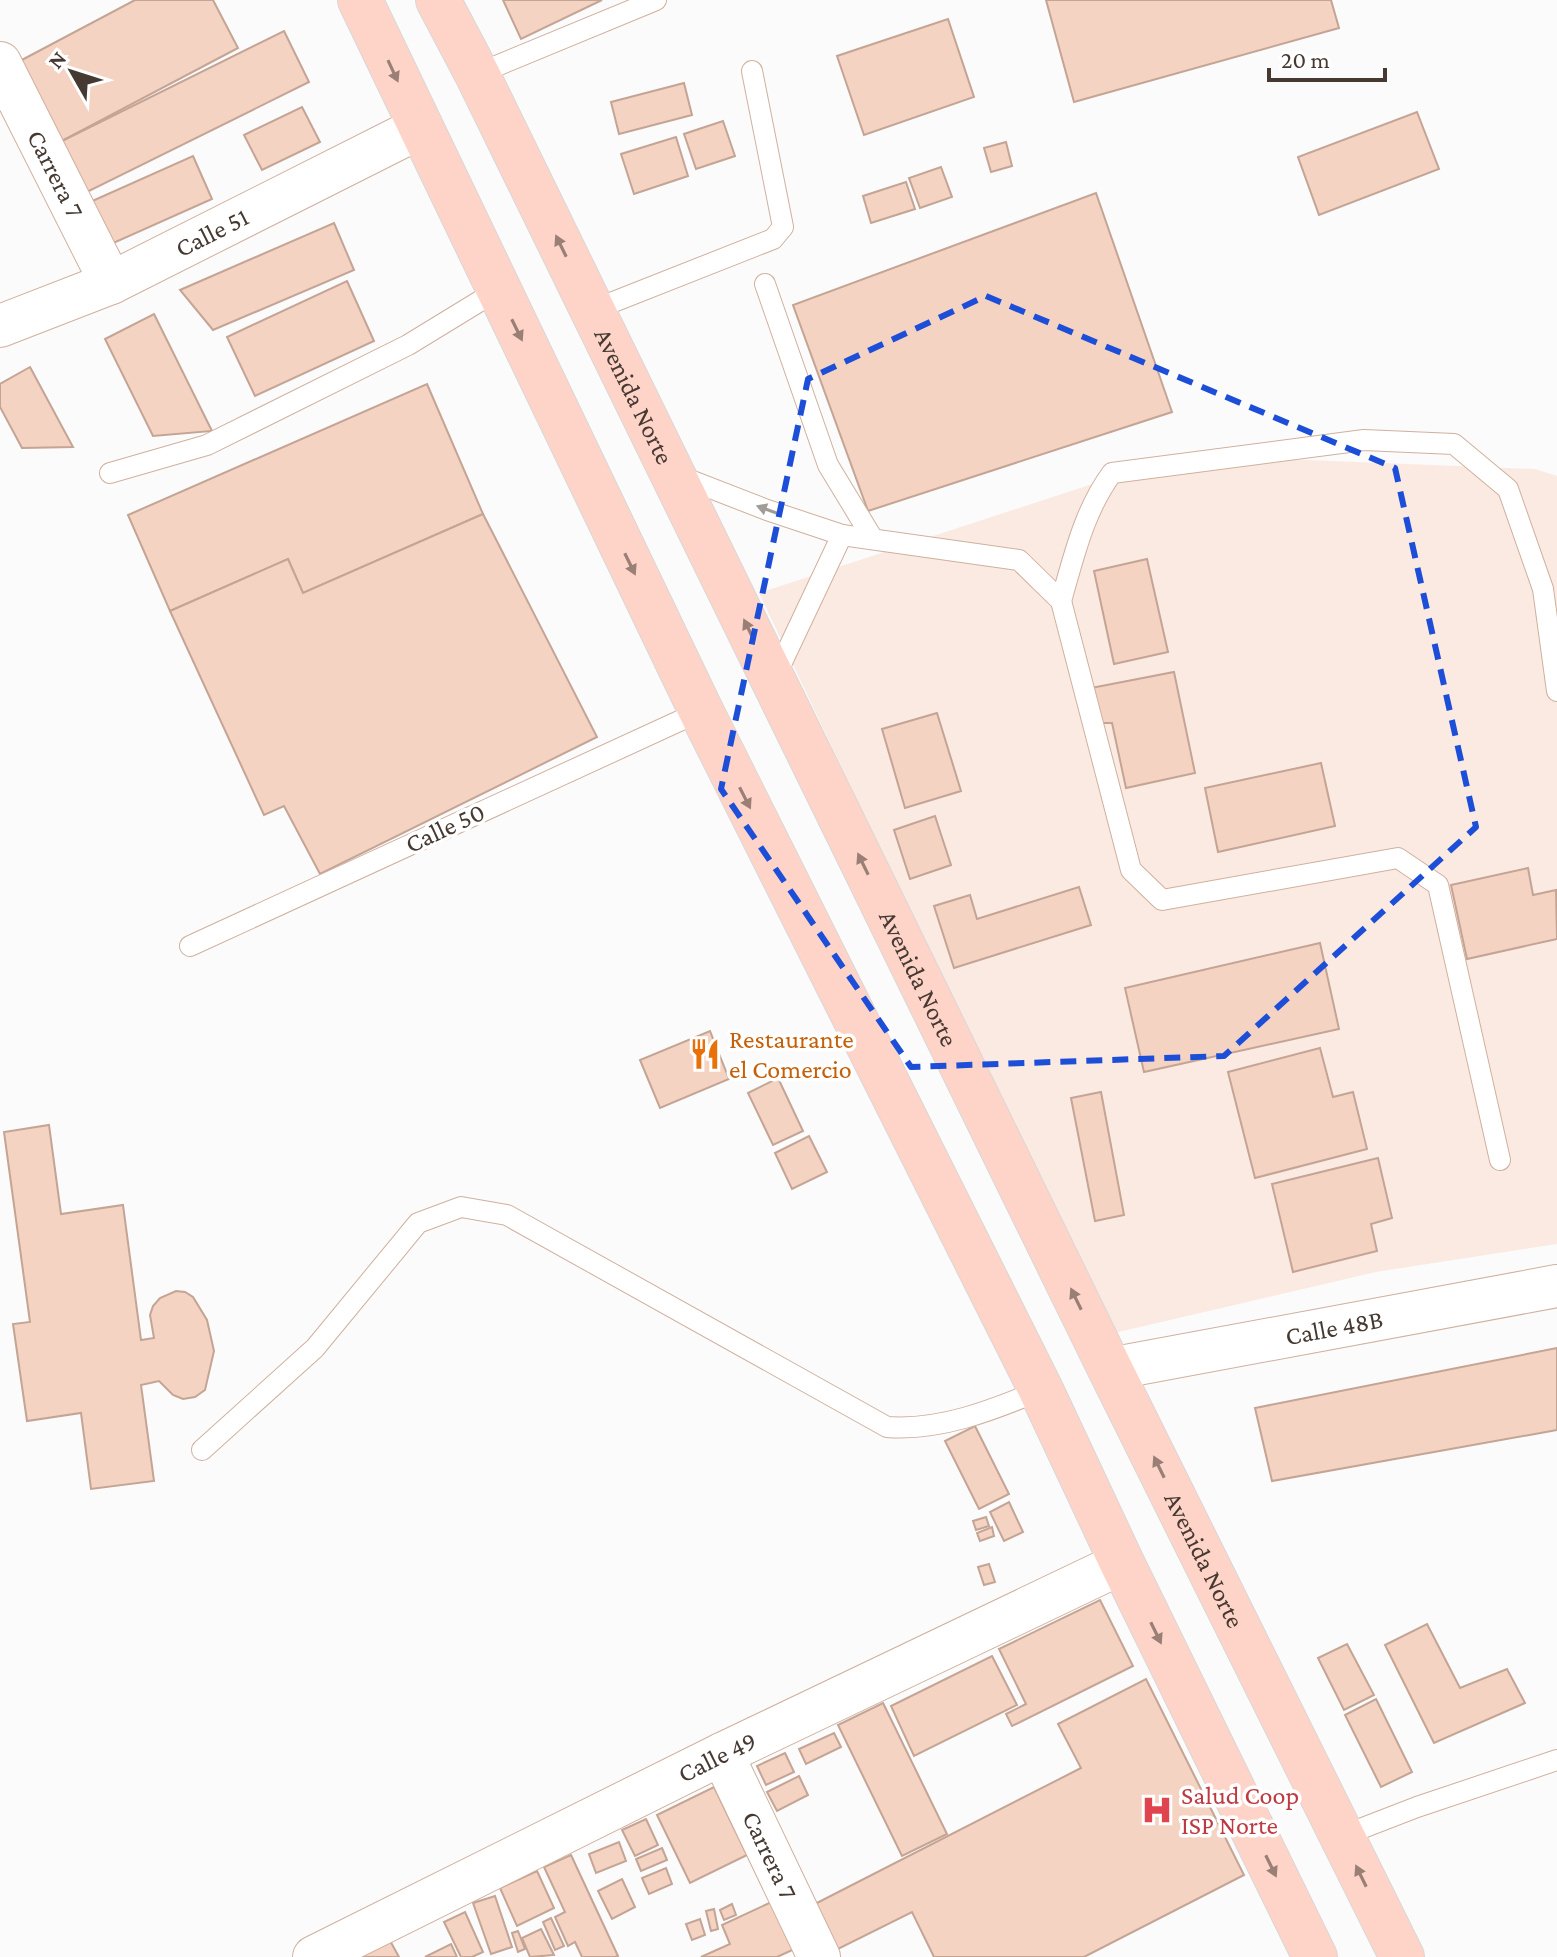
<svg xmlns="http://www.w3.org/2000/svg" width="1557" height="1957" font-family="'Crimson Pro',serif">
  <rect width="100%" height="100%" fill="#fbfbfb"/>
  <path fill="#fbeae2" d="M 1181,455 L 1535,469 L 1557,476 L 1557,1244 L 1376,1272 L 1110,1334 L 759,593 Z"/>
  <g fill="#f4d3c2" stroke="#c4a494" stroke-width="2">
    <path d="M 135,0 L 213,0 L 238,48 L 60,142 L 18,62 Z"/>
    <path d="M 503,0 L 602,0 L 521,39 Z"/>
    <path d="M 1046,0 L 1331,0 L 1339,28 L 1074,102 Z"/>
    <path d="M 948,19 L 974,97 L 864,135 L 837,56 Z"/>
    <path d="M 284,31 L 309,82 L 85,193 L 60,142 Z"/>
    <path d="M 684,83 L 692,115 L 619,134 L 611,102 Z"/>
    <path d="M 302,107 L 320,142 L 262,170 L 244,135 Z"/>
    <path d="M 1417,112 L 1439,169 L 1319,215 L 1298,157 Z"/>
    <path d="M 723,121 L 735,156 L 696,169 L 684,134 Z"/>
    <path d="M 676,137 L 688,176 L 634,194 L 621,154 Z"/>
    <path d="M 1006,142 L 1012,166 L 991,172 L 984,148 Z"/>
    <path d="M 193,156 L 212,199 L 109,245 L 90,202 Z"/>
    <path d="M 941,167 L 952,197 L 920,208 L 909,178 Z"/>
    <path d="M 906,182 L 915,209 L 871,223 L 863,196 Z"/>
    <path d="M 1096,193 L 1172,412 L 868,511 L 793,305 Z"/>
    <path d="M 334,223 L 354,270 L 213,330 L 180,290 Z"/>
    <path d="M 347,281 L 374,341 L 255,396 L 227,337 Z"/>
    <path d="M 154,314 L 212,431 L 153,436 L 105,339 Z"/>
    <path d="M 30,367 L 73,447 L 22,448 L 0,407 L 0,384 Z"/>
    <path d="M 427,384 L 483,514 L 303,593 L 288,559 L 170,611 L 128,515 Z"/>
    <path d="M 483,514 L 597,737 L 320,874 L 284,806 L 264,815 L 170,611 L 288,559 L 303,593 Z"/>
    <path d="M 1147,559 L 1168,652 L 1114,664 L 1094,571 Z"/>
    <path d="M 1174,672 L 1195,773 L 1126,788 L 1112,723 L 1100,723 L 1091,688 Z"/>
    <path d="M 937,713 L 961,791 L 905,808 L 882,729 Z"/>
    <path d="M 1321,763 L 1335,826 L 1218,852 L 1205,788 Z"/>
    <path d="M 935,816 L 951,865 L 910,879 L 894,830 Z"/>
    <path d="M 1528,868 L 1533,895 L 1556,890 L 1557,939 L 1467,959 L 1451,885 Z"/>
    <path d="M 1079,887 L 1091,925 L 954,968 L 934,906 L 970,895 L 977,919 Z"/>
    <path d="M 1320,943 L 1339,1029 L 1144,1072 L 1125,988 Z"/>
    <path d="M 710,1031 L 729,1079 L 660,1108 L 640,1060 Z"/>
    <path d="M 1320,1048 L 1333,1097 L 1353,1092 L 1367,1149 L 1255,1178 L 1228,1072 Z"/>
    <path d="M 778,1078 L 803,1131 L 773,1145 L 748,1093 Z"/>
    <path d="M 1101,1092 L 1124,1215 L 1095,1221 L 1071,1098 Z"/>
    <path d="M 49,1125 L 61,1214 L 123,1205 L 141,1340 L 154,1338 L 150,1315 L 153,1306 L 160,1298 L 176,1291 L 185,1292 L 193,1297 L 207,1320 L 214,1351 L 205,1390 L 195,1397 L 183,1399 L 173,1395 L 159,1381 L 141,1385 L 154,1481 L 91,1489 L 81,1413 L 27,1421 L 13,1324 L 30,1322 L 4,1132 Z"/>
    <path d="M 809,1136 L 827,1172 L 792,1189 L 775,1153 Z"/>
    <path d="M 1378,1158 L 1392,1218 L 1371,1224 L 1377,1251 L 1293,1272 L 1272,1184 Z"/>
    <path d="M 1557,1348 L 1557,1430 L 1272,1481 L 1255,1408 Z"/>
    <path d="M 975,1426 L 1009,1494 L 979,1509 L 945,1441 Z"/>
    <path d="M 1009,1502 L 1023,1532 L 1004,1541 L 990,1512 Z"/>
    <path d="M 986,1517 L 989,1526 L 976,1530 L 973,1521 Z"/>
    <path d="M 992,1527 L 994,1536 L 980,1541 L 977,1533 Z"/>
    <path d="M 989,1564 L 995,1582 L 984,1585 L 978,1567 Z"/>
    <path d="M 1100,1600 L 1133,1666 L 1012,1726 L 1006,1714 L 1026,1704 L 999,1649 Z"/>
    <path d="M 1427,1624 L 1460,1688 L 1507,1669 L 1525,1703 L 1434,1743 L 1385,1645 Z"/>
    <path d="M 1347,1644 L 1374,1695 L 1344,1710 L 1318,1658 Z"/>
    <path d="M 992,1656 L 1017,1705 L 914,1756 L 891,1706 Z"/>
    <path d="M 1146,1679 L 1244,1875 L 1084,1957 L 934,1957 L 912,1912 L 832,1952 L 809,1907 L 1081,1768 L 1058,1724 Z"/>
    <path d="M 1376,1699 L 1412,1772 L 1381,1787 L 1345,1715 Z"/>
    <path d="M 883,1703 L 947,1834 L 902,1856 L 838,1725 Z"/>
    <path d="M 834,1733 L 841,1747 L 806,1764 L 799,1749 Z"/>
    <path d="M 785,1753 L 794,1772 L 766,1785 L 757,1766 Z"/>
    <path d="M 799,1776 L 808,1795 L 777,1811 L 767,1792 Z"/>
    <path d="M 714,1787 L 747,1855 L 690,1883 L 657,1815 Z"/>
    <path d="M 646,1819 L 658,1845 L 635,1856 L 622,1830 Z"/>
    <path d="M 619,1842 L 626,1861 L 596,1873 L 589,1854 Z"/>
    <path d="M 662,1848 L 667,1860 L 641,1871 L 636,1859 Z"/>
    <path d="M 571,1855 L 618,1956 L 615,1957 L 582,1957 L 575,1942 L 568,1946 L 555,1917 L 565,1912 L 544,1867 Z"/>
    <path d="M 666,1868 L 672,1884 L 649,1894 L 642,1878 Z"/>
    <path d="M 537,1871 L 554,1908 L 517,1926 L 500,1888 Z"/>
    <path d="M 622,1879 L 635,1907 L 612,1919 L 598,1891 Z"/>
    <path d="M 495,1896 L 512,1947 L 491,1954 L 473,1903 Z"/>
    <path d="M 778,1899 L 799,1947 L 777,1957 L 701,1957 L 730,1944 L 722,1925 Z"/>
    <path d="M 732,1904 L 736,1915 L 724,1920 L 720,1910 Z"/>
    <path d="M 714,1909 L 718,1929 L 711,1931 L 706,1911 Z"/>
    <path d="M 465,1912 L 483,1952 L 472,1957 L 461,1957 L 444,1922 Z"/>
    <path d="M 551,1918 L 564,1946 L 555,1950 L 543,1922 Z"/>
    <path d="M 700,1919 L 705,1935 L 692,1940 L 686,1924 Z"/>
    <path d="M 541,1929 L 554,1955 L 530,1957 L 522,1938 Z"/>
    <path d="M 518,1931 L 525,1949 L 518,1952 L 512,1933 Z"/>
    <path d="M 388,1937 L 399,1957 L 359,1957 Z"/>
    <path d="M 451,1944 L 457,1957 L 425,1957 Z"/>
  </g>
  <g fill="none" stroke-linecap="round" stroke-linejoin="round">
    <defs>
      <g id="lane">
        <path d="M 477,74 L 656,0"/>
        <path d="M 765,284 L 828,465 L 873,539"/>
        <path d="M 593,310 L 773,239 L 783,227 L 752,71"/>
        <path d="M 110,473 L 207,445 L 408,345 L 498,290"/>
        <path d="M 677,475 L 767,510 L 842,535 L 1019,560 L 1061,601 L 1131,870 L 1162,900 L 1398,858 L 1438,885 L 1500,1160"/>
        <path d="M 1061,601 C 1074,556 1084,511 1112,473 L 1364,440 L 1454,444 L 1508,489 L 1543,589 L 1557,691"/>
        <path d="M 774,679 L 842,535"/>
        <path d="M 190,946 L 701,711"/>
        <path d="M 202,1450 L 315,1348 L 418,1223 L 461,1207 L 507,1215 L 887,1427 C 940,1431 993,1410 1041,1390"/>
        <path d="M 1342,1836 L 1417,1807 L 1557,1760"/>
      </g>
      <g id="street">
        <path id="s1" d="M 0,63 L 111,283"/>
        <path id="s2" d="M 0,326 L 111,283 L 419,128"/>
        <path id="s3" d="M 1110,1369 L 1557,1286"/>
        <path id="s4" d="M 722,1754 L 819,1957"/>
        <path id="s5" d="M 314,1957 L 722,1754 L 1122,1563"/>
      </g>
      <g id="primary">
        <path d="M 360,0 L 701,711 L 1041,1390 L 1122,1563 L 1315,1957"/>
        <path id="s6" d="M 438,0 L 477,74 L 1110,1369 L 1402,1957"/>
      </g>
    </defs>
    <use href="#lane" stroke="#d0b09f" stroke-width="22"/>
    <use href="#street" stroke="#d0b09f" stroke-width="44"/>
    <use href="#primary" stroke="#dad7d6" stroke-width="46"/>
    <use href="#lane" stroke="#fff" stroke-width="20"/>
    <use href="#street" stroke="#fff" stroke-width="42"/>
    <use href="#primary" stroke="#fed4c8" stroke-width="44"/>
  </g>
  <defs><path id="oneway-solid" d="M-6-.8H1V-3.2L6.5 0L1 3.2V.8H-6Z" transform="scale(2)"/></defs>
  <g fill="#997f76">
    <use href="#oneway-solid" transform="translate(393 71) rotate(65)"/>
    <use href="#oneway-solid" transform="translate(561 246) rotate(-116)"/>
    <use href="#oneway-solid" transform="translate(517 330) rotate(64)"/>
    <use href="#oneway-solid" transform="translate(630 564) rotate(64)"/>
    <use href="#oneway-solid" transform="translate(749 630) rotate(-116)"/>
    <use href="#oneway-solid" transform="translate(745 798) rotate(63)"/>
    <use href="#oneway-solid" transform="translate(863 864) rotate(-116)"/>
    <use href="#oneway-solid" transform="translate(1076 1299) rotate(-116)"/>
    <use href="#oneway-solid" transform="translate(1159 1467) rotate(-116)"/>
    <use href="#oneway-solid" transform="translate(1156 1633) rotate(64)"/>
    <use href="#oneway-solid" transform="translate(1271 1866) rotate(64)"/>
    <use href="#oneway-solid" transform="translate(1361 1876) rotate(-116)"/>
  </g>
  <use fill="#a29c98" href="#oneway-solid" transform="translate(768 510) rotate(-160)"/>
  <path fill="none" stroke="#1d4ed8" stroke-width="6" stroke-dasharray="16 10" stroke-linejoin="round" d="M 986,296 L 1395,468 L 1476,827 L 1224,1056 L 911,1067 L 721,789 L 808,379 Z"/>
  <defs>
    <symbol id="restaurant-bare" viewBox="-9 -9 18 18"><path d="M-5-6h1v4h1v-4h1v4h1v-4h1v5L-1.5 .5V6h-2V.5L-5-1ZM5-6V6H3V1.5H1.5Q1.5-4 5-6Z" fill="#e8710a" stroke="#fff" stroke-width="2.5" paint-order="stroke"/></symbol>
    <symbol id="hospital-bare" viewBox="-9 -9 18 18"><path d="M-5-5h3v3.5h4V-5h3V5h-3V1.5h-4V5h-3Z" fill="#e0444e" stroke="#fff" stroke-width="2.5" paint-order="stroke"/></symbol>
  </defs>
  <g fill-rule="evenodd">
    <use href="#restaurant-bare" x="683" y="1032" width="44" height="44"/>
    <use href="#hospital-bare" x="1135" y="1788" width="44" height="44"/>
  </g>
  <g text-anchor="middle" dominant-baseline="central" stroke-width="7" stroke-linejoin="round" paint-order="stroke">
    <g font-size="26" fill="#463932" stroke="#fff">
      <text stroke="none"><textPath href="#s1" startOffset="124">Carrera 7</textPath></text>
      <text stroke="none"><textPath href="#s2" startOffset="232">Calle 51</textPath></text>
      <text stroke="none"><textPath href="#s6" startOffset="442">Avenida Norte</textPath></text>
      <text transform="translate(445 828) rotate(-25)">Calle 50</text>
      <text stroke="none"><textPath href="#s6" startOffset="1090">Avenida Norte</textPath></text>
      <text stroke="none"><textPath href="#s3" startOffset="228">Calle 48B</textPath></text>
      <text stroke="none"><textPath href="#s6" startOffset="1738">Avenida Norte</textPath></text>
      <text stroke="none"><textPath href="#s5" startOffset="450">Calle 49</textPath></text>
      <text stroke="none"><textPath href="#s4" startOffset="112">Carrera 7</textPath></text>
    </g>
    <g font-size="26" fill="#c56008" stroke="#fff" text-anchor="start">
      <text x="729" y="1039">Restaurante<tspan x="729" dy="30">el Comercio</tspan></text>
    </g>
    <g font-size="26" fill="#be3a42" stroke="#fff" text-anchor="start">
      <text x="1181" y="1795">Salud Coop<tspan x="1181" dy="30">ISP Norte</tspan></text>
    </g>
  </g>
  <g transform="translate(72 72) rotate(309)" stroke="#ffffff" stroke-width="6" paint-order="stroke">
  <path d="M0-6L14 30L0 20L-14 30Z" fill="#463932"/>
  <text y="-12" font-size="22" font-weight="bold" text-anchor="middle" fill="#463932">N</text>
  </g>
  <path d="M1269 68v12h116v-12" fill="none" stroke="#463932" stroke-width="4"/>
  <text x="1281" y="68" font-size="24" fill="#463932" stroke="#ffffff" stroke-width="6" paint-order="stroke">20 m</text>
</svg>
